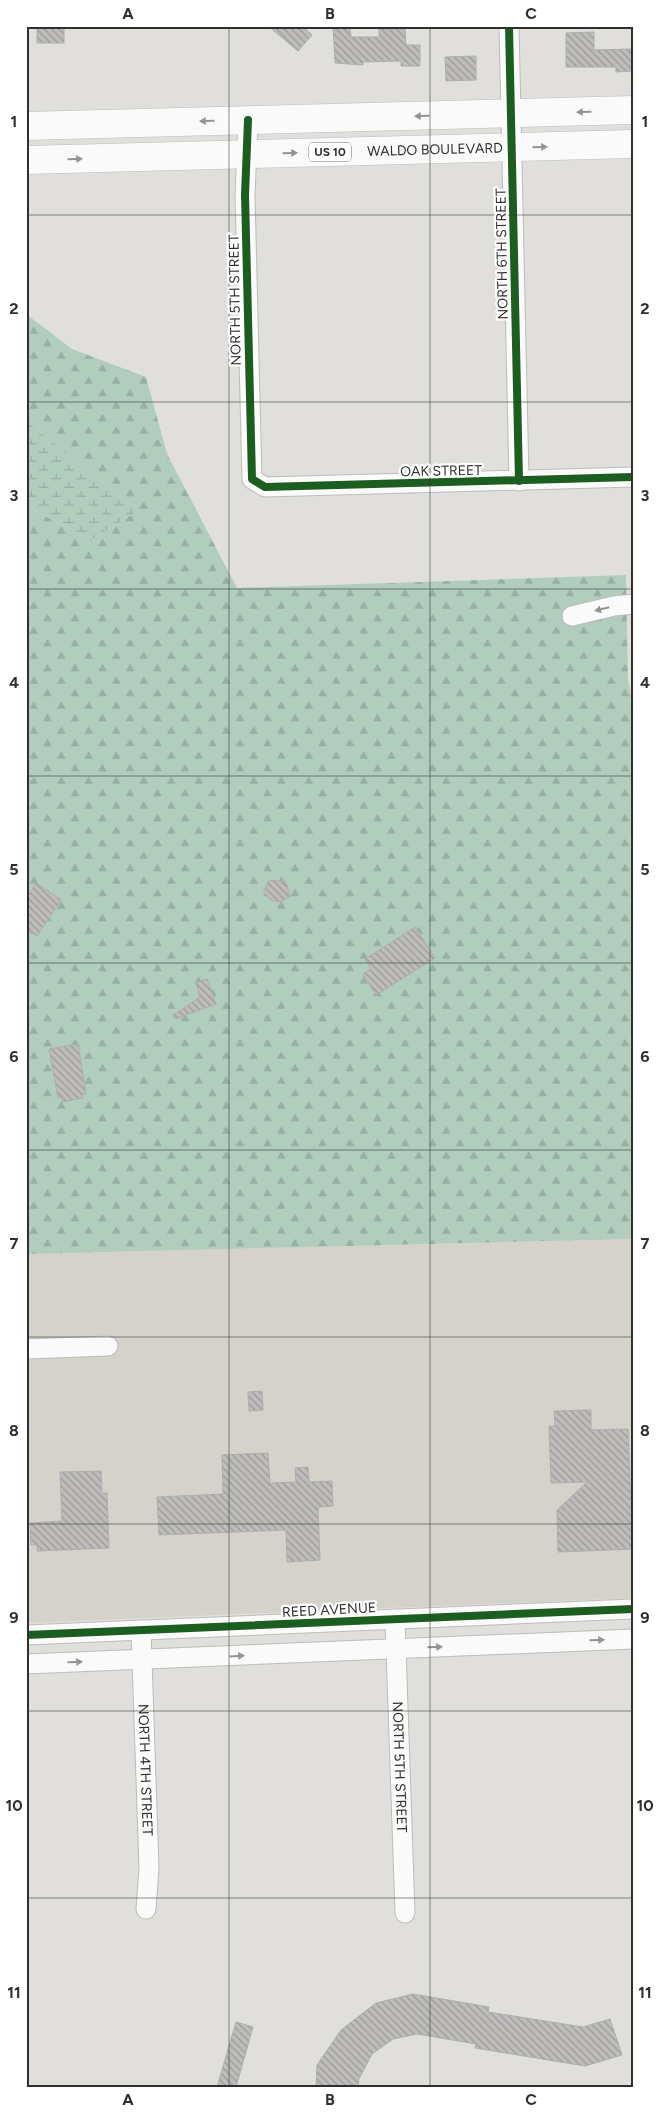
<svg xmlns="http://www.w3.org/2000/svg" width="659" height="2113" font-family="Figtree,sans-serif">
  <defs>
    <pattern id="forest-firs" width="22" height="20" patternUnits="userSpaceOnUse" patternTransform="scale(1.25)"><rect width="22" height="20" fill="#b0cdbd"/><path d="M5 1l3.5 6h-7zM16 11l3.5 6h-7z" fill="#98b0a3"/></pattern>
    <pattern id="wetland-marsh" width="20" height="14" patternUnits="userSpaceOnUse" patternTransform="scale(1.25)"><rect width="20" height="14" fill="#b0cdbd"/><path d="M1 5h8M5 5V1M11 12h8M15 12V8" fill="none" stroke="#98b0a3"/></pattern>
    <pattern id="building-back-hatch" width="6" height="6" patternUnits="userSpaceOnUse" patternTransform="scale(1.25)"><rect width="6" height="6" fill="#bebdbc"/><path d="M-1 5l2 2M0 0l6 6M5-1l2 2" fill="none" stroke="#9b9a99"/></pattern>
  </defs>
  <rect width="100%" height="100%" fill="#e0dfdc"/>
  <path fill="#d5d2cb" d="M 633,1239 L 633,1598 L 26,1623 L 26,1254 Z"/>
  <path fill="url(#forest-firs)" d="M 26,314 L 72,349 L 146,377 L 167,454 L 237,588 L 626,575 L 628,680 L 633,705 L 633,1239 L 26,1254 L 26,506 L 91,540 L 139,510 L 26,421 Z"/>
  <path fill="url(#wetland-marsh)" d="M 26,421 L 139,510 L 91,540 L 26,506 Z"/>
  <g fill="url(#building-back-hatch)" stroke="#aeaeac">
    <rect x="37" y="26" width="27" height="17"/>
    <path d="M 268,26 L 302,26 L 312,35 L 298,51 Z"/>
    <path d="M 333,26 L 350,26 L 351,37 L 379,37 L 379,29 L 405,29 L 406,45 L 420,45 L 420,66 L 401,66 L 401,61 L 363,62 L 363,65 L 335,63 Z"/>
    <path d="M 594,32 L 594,50 L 633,49 L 633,71 L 616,72 L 616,67 L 566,67 L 566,33 Z"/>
    <path d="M 476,56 L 476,80 L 446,81 L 445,57 Z"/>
    <path d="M 269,880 L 286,882 L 290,896 L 281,902 L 270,900 L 264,891 Z"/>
    <path d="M 36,883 L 61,900 L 37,936 L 26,928 L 26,899 Z"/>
    <path d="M 415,927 L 435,958 L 376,995 L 363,974 L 371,969 L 365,959 Z"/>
    <path d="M 207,979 L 216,1004 L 175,1019 L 173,1015 L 200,997 L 196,983 Z"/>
    <path d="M 78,1044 L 86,1094 L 82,1094 L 83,1098 L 62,1102 L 62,1097 L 58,1098 L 49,1049 Z"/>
    <path d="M 262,1391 L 263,1410 L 249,1411 L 248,1392 Z"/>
    <path d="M 591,1410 L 591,1430 L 628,1429 L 631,1506 L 633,1506 L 633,1549 L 558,1552 L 557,1510 L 587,1482 L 551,1483 L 549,1426 L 555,1426 L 554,1411 Z"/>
    <path d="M 268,1453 L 270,1483 L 296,1482 L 295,1468 L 308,1467 L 309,1482 L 332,1481 L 333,1506 L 318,1507 L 320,1560 L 287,1562 L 286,1530 L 159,1535 L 157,1497 L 223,1494 L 222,1455 Z"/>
    <path d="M 101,1471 L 102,1493 L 107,1493 L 109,1548 L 37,1551 L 37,1545 L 31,1545 L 30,1523 L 62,1521 L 60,1472 Z"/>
    <path d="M 413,1994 L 489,2007 L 488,2012 L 583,2027 L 610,2019 L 622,2055 L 585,2066 L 475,2048 L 476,2044 L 417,2034 L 393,2039 L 372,2054 L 359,2079 L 358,2087 L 316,2087 L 317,2065 L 341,2030 L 376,2003 Z"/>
    <path d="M 236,2022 L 253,2027 L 236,2087 L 217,2087 Z"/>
  </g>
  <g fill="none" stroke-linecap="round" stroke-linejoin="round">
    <defs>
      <g id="minor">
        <path d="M 509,26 L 519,481"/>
        <path d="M 248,120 L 245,195 L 252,479 L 265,487 L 633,477"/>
        <path d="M 572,616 L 614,606 L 633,604"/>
        <path d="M 26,1349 L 108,1346"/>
        <path id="s1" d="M 395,1619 L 405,1913"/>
        <path id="s2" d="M 141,1630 L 149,1868 L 146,1909"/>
        <path d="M 26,1635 L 633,1609"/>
        <path d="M 26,1664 L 633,1639"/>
      </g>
      <g id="primary">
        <path d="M 26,126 L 633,110"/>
        <path id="s3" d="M 26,160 L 633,144"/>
      </g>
    </defs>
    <use href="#minor" stroke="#bdbcba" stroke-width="21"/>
    <use href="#primary" stroke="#bdbcba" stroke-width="29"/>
    <use href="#minor" stroke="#fafafa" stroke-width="19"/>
    <use href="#primary" stroke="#fafafa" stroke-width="28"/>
    <defs>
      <g id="cycleway">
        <path d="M 509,26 L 519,481"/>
        <path d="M 248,120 L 245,195 L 252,479 L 265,487 L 633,477"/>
        <path d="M 26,1635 L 633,1609"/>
      </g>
    </defs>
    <use href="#cycleway" stroke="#fff" stroke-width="11"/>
    <use href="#cycleway" stroke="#1b5e20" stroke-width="8"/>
  </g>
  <defs><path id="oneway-solid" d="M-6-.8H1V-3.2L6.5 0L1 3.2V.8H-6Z" transform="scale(1.25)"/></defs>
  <g fill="#959494">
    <use href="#oneway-solid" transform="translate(584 112) rotate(178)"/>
    <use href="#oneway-solid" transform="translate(422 116) rotate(179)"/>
    <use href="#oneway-solid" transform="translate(207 121) rotate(179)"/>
    <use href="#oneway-solid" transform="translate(540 147) rotate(-2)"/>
    <use href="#oneway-solid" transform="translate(290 153) rotate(-1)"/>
    <use href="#oneway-solid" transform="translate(75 159) rotate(-2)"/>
    <use href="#oneway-solid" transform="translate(602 609) rotate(166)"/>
    <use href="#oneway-solid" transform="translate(597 1640) rotate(-2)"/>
    <use href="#oneway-solid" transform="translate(435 1647) rotate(-2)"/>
    <use href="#oneway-solid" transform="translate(237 1656) rotate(-3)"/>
    <use href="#oneway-solid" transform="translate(75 1662) rotate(-2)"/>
  </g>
  <path fill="none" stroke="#302f2e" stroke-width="1" stroke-opacity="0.55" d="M 229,26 L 229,2087M 430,26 L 430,2087M 26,215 L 633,215M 26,402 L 633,402M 26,589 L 633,589M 26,776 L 633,776M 26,963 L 633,963M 26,1150 L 633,1150M 26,1337 L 633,1337M 26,1524 L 633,1524M 26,1711 L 633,1711M 26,1898 L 633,1898"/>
  <g text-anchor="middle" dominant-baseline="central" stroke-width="4.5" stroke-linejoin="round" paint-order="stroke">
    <rect fill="#fff" stroke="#6e6d6d" stroke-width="1" x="309" y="142.5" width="42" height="19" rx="4"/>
    <g font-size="12" font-weight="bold" fill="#302f2e">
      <text x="330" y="152">US 10</text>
    </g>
    <g font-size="14" fill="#302f2e" stroke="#fff">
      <text stroke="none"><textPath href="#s3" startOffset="409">WALDO BOULEVARD</textPath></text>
      <text transform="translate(502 254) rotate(-91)">NORTH 6TH STREET</text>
      <text transform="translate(235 300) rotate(-91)">NORTH 5TH STREET</text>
      <text transform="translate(441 471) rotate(-1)">OAK STREET</text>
      <text transform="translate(329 1610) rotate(-3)">REED AVENUE</text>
      <text stroke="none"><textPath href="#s1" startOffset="148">NORTH 5TH STREET</textPath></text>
      <text stroke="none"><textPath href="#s2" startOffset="140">NORTH 4TH STREET</textPath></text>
    </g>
  </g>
  <rect width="659" height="2113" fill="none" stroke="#ffffff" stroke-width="55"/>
  <rect x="28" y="28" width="604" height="2058" fill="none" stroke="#302f2e" stroke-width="2"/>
  <g font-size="16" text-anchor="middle" font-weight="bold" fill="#302f2e">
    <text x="128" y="19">A</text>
    <text x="330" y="19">B</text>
    <text x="531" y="19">C</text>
    <text x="14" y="127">1</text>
    <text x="645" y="127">1</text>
    <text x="14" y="314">2</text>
    <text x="645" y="314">2</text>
    <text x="14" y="501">3</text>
    <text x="645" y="501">3</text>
    <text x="14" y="688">4</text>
    <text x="645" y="688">4</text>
    <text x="14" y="875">5</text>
    <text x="645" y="875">5</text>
    <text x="14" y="1062">6</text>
    <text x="645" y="1062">6</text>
    <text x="14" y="1249">7</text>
    <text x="645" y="1249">7</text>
    <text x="14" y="1436">8</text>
    <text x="645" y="1436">8</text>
    <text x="14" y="1623">9</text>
    <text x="645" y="1623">9</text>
    <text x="14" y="1811">10</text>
    <text x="645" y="1811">10</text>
    <text x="14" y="1998">11</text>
    <text x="645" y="1998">11</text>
    <text x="128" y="2105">A</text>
    <text x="330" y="2105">B</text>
    <text x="531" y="2105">C</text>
  </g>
</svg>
